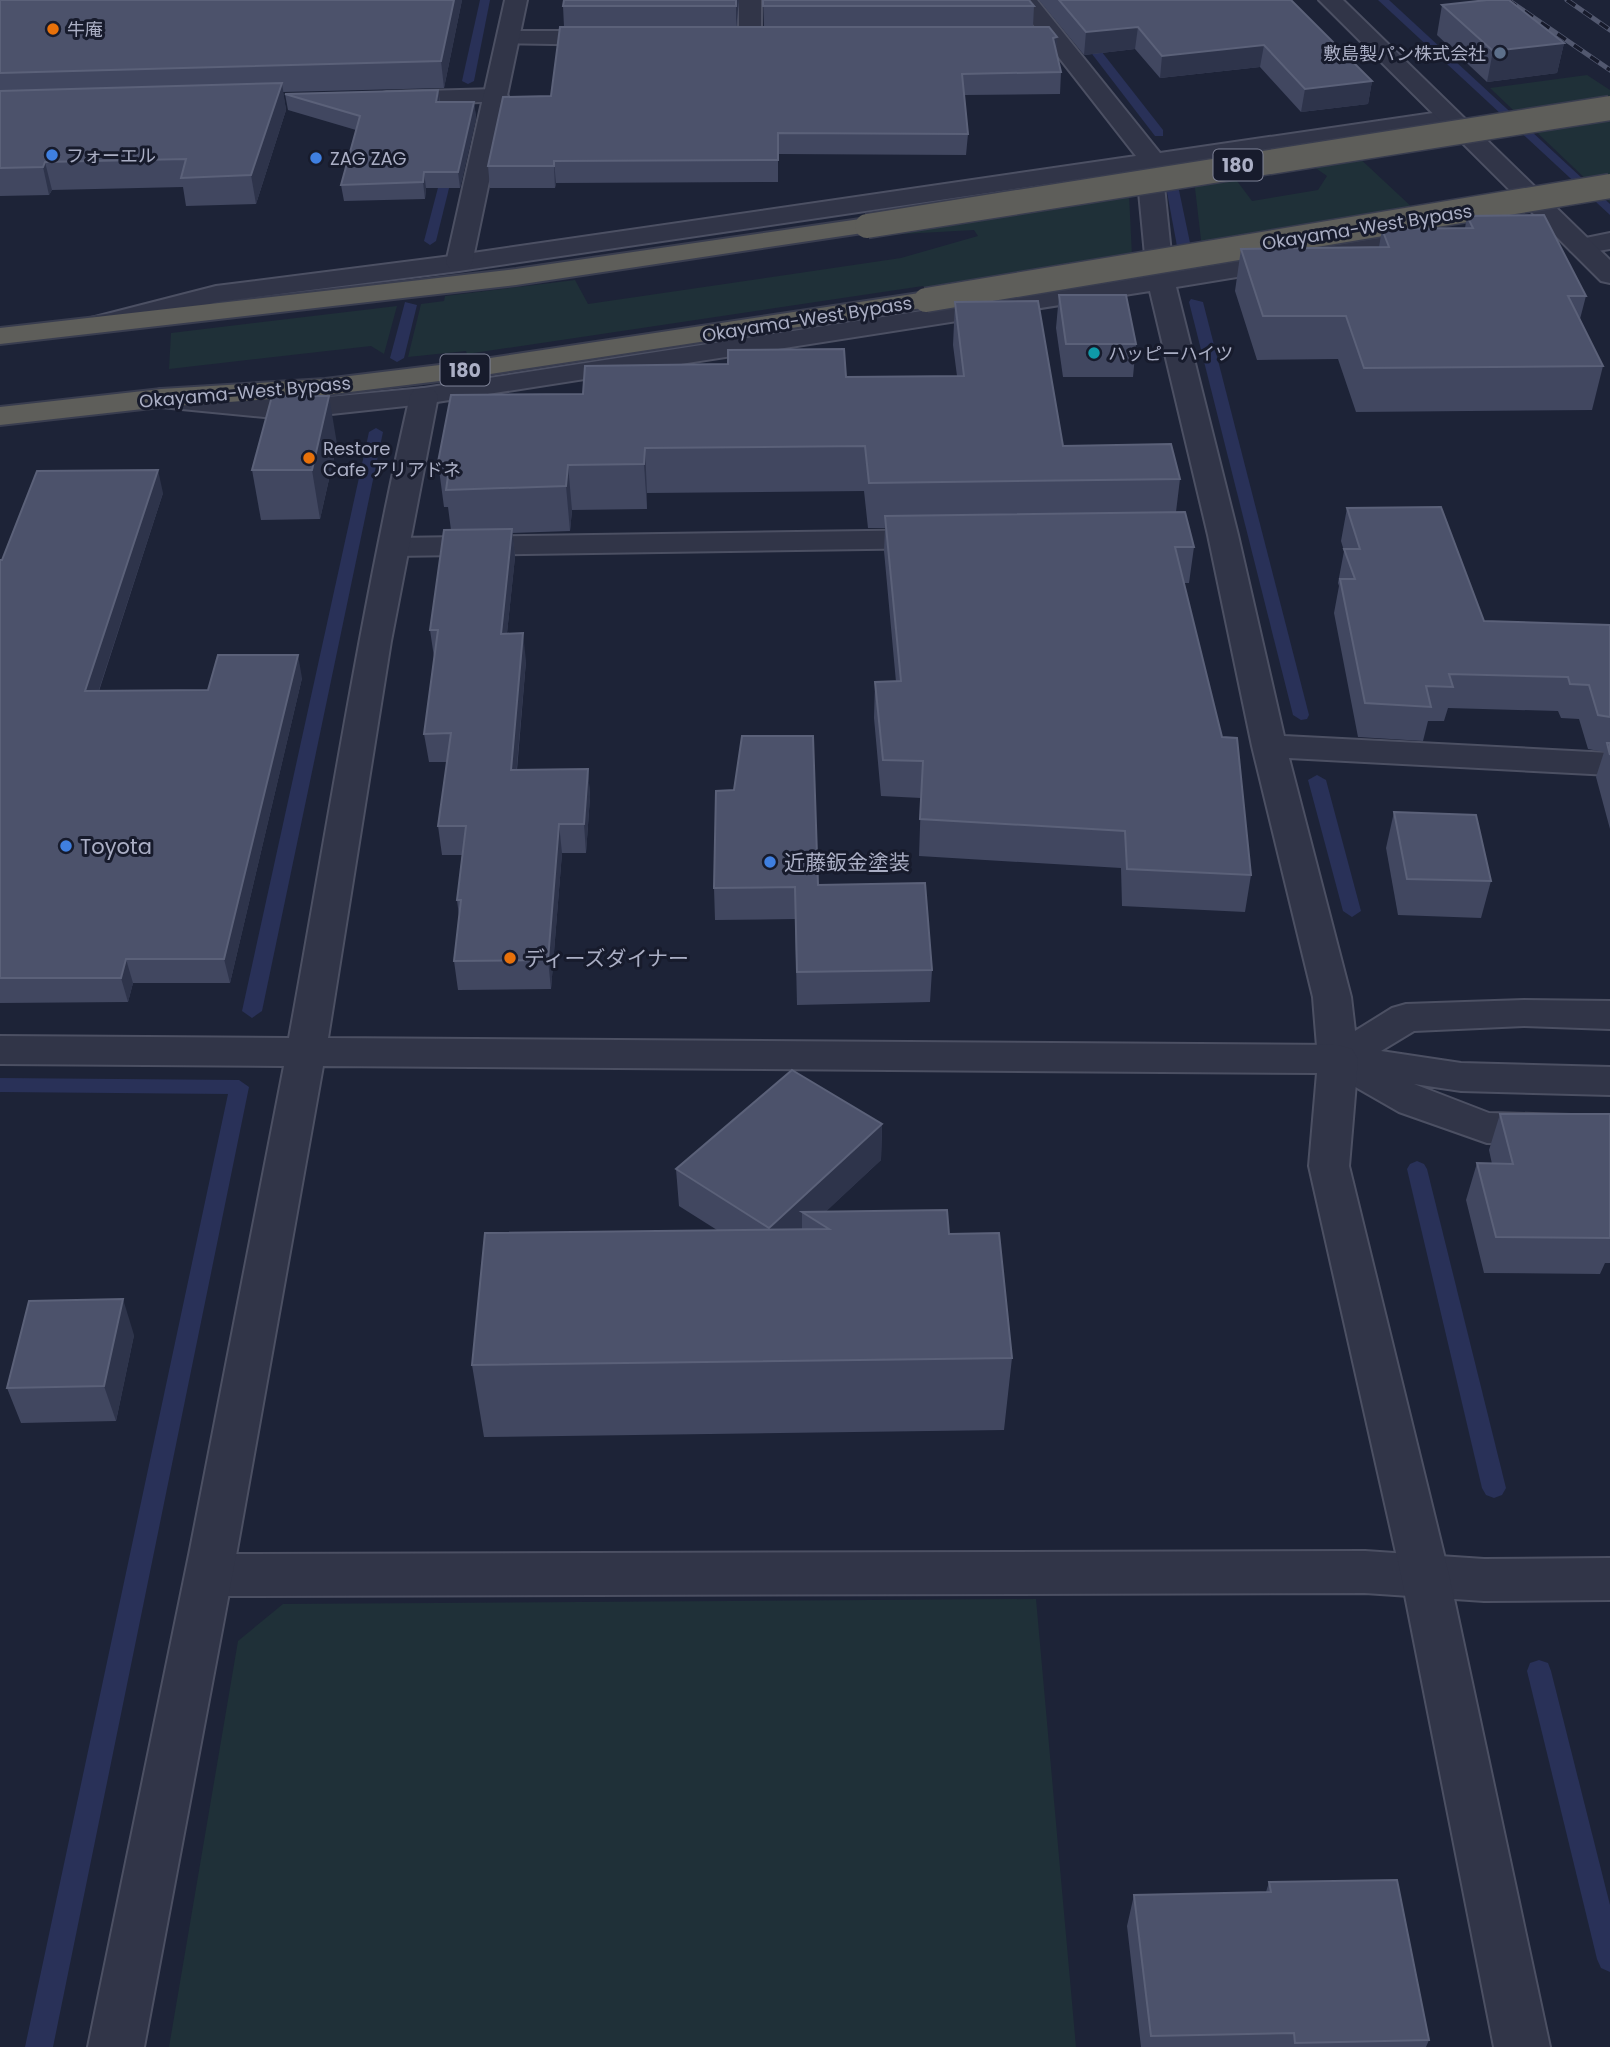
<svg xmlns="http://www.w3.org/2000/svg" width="1610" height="2047" font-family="Poppins,'Noto Sans JP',sans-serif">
  <rect width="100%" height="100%" fill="#1d2337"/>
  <g fill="#1f3038">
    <path d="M 1587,75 L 1610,90 L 1610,202 L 1490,88 Z"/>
    <path d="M 1340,140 L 1430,224 L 1204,266 L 1192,162 L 1219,157 L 1252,201 L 1318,190 L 1327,176 L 1287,148 Z"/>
    <path d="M 1128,174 L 1133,276 L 942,309 L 923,286 L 467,354 L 466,351 L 408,357 L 421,304 L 444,301 L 445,296 L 575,280 L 588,304 L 901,258 L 978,236 L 974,230 L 885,235 Z"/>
    <path d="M 397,306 L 384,354 L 371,346 L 169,369 L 171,333 Z"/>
    <path d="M 1036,1599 L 1076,2047 L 169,2047 L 238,1641 L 283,1604 Z"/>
  </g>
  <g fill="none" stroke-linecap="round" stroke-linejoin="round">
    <g fill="#293158" fill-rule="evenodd">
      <path d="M 480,0 L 490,0 L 474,81 L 468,84 L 462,81 Z"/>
      <path d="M 1378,0 L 1389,0 L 1610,204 L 1610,215 Z"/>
      <path d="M 1079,33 L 1087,33 L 1163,130 L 1163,136 L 1155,136 L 1079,37 Z"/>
      <path d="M 445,161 L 455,164 L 436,241 L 430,245 L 424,241 Z"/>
      <path d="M 1170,172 L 1176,176 L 1193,257 L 1186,261 L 1179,257 L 1164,176 Z"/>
      <path d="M 1191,299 L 1203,302 L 1309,715 L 1307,719 L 1301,720 L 1293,715 L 1189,302 Z"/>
      <path d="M 405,302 L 417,305 L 404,358 L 397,362 L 390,358 Z"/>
      <path d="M 376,428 L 383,432 L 262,1011 L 252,1018 L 242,1011 L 369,432 Z"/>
      <path d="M 1317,775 L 1326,780 L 1361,911 L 1352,917 L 1343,911 L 1308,780 Z"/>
      <path d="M 0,1078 L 239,1080 L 249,1087 L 53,2047 L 25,2047 L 228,1094 L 0,1092 Z"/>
      <path d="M 1417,1161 L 1424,1164 L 1427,1169 L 1506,1488 L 1502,1495 L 1494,1498 L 1486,1495 L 1482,1488 L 1407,1169 L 1410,1164 Z"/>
      <path d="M 1539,1660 L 1548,1663 L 1551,1671 L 1610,1905 L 1610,1972 L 1601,1968 L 1597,1959 L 1527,1671 L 1530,1663 Z"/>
    </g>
    <defs>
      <g id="minor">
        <path d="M 739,0 L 761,0 L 761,38 L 758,43 L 742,43 L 739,38 Z"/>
        <path d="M 1014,0 L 1037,0 L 1160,153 L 1447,111 L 1455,113 L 1459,118 L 1455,123 L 1447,125 L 1162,167 L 1173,272 L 1432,229 L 1441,232 L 1445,237 L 1441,242 L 1432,245 L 1176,287 L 1238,535 L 1284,736 L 1610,753 L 1610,775 L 1289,758 L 1351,997 L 1355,1031 L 1392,1008 L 1406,1004 L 1524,1000 L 1610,1001 L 1610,1029 L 1524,1026 L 1414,1031 L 1381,1051 L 1461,1063 L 1610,1067 L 1610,1095 L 1461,1091 L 1414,1084 L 1489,1113 L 1610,1116 L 1610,1146 L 1487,1143 L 1399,1112 L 1324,1069 L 1318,1059 L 1313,997 L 1252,746 L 1208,535 L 1150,291 L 424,404 L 285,419 L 161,407 L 151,404 L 147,398 L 151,392 L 161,389 L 285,401 L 424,388 L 1147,276 L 1137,171 L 459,271 L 217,302 L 101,332 L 91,330 L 87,324 L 91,318 L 216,286 L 459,255 L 1136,156 Z"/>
        <path d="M 509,31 L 611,31 L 622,38 L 611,45 L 501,43 L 498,38 L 501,33 Z"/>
        <path d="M 496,89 L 504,91 L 508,96 L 504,101 L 387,106 L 379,104 L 375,99 L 379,94 L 387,92 Z"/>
        <path d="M 1610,233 L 1610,249 L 1580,254 L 1571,251 L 1567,246 L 1571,241 Z"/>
        <path d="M 937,530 L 948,533 L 952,539 L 948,545 L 937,548 L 394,556 L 383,554 L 379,547 L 383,540 L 394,538 Z"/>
        <path d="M 1365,1551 L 1484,1559 L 1610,1558 L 1610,1600 L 1484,1601 L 1365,1593 L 211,1596 L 194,1590 L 187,1575 L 194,1560 L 211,1554 Z"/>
      </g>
      <g id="tertiary">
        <path d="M 505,0 L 527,0 L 472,263 L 468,269 L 450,269 L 446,263 Z"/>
        <path d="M 1319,0 L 1343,0 L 1610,260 L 1610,283 L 1601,281 Z"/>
        <path d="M 424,388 L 434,390 L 438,396 L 391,641 L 328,1038 L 1338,1045 L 1352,1049 L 1358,1059 L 1349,1166 L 1449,1575 L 1550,2047 L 1494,2047 L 1401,1575 L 1309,1166 L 1317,1073 L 323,1066 L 237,1550 L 144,2047 L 88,2047 L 190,1550 L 284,1066 L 0,1064 L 0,1036 L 289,1038 C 328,824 361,609 410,396 L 414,390 Z"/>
      </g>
      <g id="trunk">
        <path d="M 867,218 L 876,221 L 880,226 L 876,231 L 516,285 L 0,344 L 0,328 L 516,269 Z"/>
        <path d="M 926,292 L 935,294 L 939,300 L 935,306 L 464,378 L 325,395 L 161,407 L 0,425 L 0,407 L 161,389 L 325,379 L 464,362 Z"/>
      </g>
    </defs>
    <use href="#minor" stroke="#4c5063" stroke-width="4"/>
    <use href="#tertiary" stroke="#4c5063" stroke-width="4"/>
    <use href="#trunk" stroke="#393d4f" stroke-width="4"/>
    <use href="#minor" fill="#313548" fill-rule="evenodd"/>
    <use href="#tertiary" fill="#313548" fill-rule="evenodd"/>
    <use href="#trunk" fill="#5e5e5a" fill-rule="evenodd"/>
    <defs>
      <g id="rail">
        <path d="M 1508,0 L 1610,70"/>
        <path d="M 1567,0 L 1610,30"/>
      </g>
    </defs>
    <use href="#rail" stroke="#52586f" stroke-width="5"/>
    <use href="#rail" stroke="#171b2c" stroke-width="3.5" stroke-dasharray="10" stroke-linecap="butt"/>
    <defs>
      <g id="trunk-bridge">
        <path d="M 867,226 L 1610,108"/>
        <path d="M 926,300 L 1610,186"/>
      </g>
    </defs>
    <use href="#trunk-bridge" stroke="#393d4f" stroke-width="27" stroke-linecap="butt"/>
    <use href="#trunk-bridge" stroke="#5e5e5a" stroke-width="24"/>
  </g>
  <g fill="#414760">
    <path d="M 0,0 L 462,0 L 444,88 L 283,92 L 286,110 L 256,204 L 186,206 L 183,187 L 52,190 L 49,195 L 0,196 Z"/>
    <path d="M 739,0 L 737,27 L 764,27 L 763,0 L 1034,6 L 1033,27 L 1057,37 L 1056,52 L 1061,72 L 1060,94 L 964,95 L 968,134 L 966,155 L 778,154 L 778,182 L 556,183 L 555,188 L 490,188 L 488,166 L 551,96 L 564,27 L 563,6 Z"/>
    <path d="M 1039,0 L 1291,0 L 1372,81 L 1368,104 L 1301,112 L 1260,67 L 1160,78 L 1135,49 L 1084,55 Z"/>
    <path d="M 1442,5 L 1564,43 L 1557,73 L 1487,82 L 1437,35 Z"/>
    <path d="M 438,90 L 440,102 L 474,102 L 476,118 L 460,188 L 426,188 L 425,199 L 344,201 L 341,185 L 356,130 L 288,110 L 285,94 Z"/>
    <path d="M 1467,216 L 1586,296 L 1580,319 L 1603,366 L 1592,410 L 1356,412 L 1338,359 L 1257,360 L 1235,291 L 1241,249 L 1379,247 L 1382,229 L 1465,228 Z"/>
    <path d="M 1059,295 L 1136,344 L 1133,377 L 1063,377 L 1056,328 Z"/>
    <path d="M 955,302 L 1063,446 L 1180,479 L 1176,512 L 1194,547 L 1189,583 L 1184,583 L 1251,875 L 1245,912 L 1122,906 L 1121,868 L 919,856 L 921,798 L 881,796 L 874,718 L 875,682 L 896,682 L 884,551 L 885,528 L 868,528 L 864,491 L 647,493 L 647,509 L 572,510 L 570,531 L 512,533 L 515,557 L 507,633 L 526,661 L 517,770 L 588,769 L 590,797 L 586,853 L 562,853 L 551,989 L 458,990 L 454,961 L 459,916 L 457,900 L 462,855 L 442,855 L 438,826 L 447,762 L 429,762 L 424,734 L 434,657 L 430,630 L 451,530 L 448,507 L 444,507 L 438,462 L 583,394 L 846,377 L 957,376 L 953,345 Z"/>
    <path d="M 337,444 L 320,519 L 261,520 L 252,470 Z"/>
    <path d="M 163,493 L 99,691 L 208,690 L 302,678 L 230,983 L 133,983 L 128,1002 L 0,1003 L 0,560 Z"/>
    <path d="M 1347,508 L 1484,621 L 1610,625 L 1610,829 L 1596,777 L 1604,752 L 1588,749 L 1579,719 L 1561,718 L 1558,711 L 1448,708 L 1444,721 L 1428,721 L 1423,741 L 1358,737 L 1334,613 L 1339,586 L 1338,583 L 1344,551 L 1341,541 Z"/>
    <path d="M 1394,812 L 1491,881 L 1481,918 L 1398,915 L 1386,848 Z"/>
    <path d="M 818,885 L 932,970 L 930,1002 L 797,1005 L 795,919 L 715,920 L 714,888 Z"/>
    <path d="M 1500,1114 L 1610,1114 L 1610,1263 L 1605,1263 L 1600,1274 L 1484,1273 L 1466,1200 L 1477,1163 L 1492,1164 L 1489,1150 Z"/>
    <path d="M 882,1124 L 881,1160 L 826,1211 L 949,1234 L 1012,1358 L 1004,1430 L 484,1437 L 472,1365 L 717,1230 L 679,1206 L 676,1169 Z"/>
    <path d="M 134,1335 L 116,1421 L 21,1423 L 7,1388 Z"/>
    <path d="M 1269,1882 L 1429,2040 L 1426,2047 L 1141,2047 L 1127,1926 L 1134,1895 L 1266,1892 Z"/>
  </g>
  <g fill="#2e344b">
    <path d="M 454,0 L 462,0 L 444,88 L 441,61 Z"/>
    <path d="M 736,0 L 739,0 L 736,28 Z"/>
    <path d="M 1138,27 L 1135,49 L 1084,55 L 1086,32 Z"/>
    <path d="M 1057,37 L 1056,58 L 1053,38 Z"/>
    <path d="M 1564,43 L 1557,73 L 1487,82 L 1493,51 Z"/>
    <path d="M 1264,45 L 1260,67 L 1160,78 L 1162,56 Z"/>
    <path d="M 1372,81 L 1368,104 L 1301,112 L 1305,89 Z"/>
    <path d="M 282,83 L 286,110 L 256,204 L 251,175 Z"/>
    <path d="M 438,90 L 440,106 L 436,102 Z"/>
    <path d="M 474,102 L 476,118 L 460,188 L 458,172 Z"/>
    <path d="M 554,161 L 556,183 L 555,188 L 554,166 Z"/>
    <path d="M 45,162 L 52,190 L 49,195 L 43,167 Z"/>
    <path d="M 424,172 L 426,188 L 425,199 L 423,182 Z"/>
    <path d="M 329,396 L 337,444 L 320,519 L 312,470 Z"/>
    <path d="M 645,448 L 647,493 L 647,509 L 644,464 Z"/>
    <path d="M 568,465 L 572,510 L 570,531 L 566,486 Z"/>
    <path d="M 158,470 L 163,493 L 91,714 L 85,691 Z"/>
    <path d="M 512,529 L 515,557 L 504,662 L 501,634 Z"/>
    <path d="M 523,633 L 526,661 L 514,799 L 511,770 Z"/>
    <path d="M 298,655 L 302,678 L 230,983 L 224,959 Z"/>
    <path d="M 588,769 L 590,797 L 586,853 L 584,824 Z"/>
    <path d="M 559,824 L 562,853 L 551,989 L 548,960 Z"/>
    <path d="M 126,959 L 133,983 L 128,1002 L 121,978 Z"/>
    <path d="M 882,1124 L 881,1160 L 816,1221 L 802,1212 L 802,1234 L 770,1264 L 769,1228 Z"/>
    <path d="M 123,1299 L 134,1335 L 116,1421 L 104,1386 Z"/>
  </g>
  <g fill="#4c526b" stroke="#5b6179" stroke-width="2">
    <path d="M 0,0 L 454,0 L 441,61 L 0,73 Z"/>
    <path d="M 564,0 L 736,0 L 736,6 L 563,6 Z"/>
    <path d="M 763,0 L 1029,0 L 1034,6 L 763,6 Z"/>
    <path d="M 1059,0 L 1291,0 L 1372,81 L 1305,89 L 1264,45 L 1162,56 L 1138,27 L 1086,32 Z"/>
    <path d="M 1487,0 L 1509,0 L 1564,43 L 1493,51 L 1442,5 Z"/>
    <path d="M 560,27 L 1049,27 L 1057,37 L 1053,38 L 1061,72 L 962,74 L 968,134 L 778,133 L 778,160 L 554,161 L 554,166 L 488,166 L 503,97 L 551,96 Z"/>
    <path d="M 282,83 L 251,175 L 181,178 L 186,159 L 45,162 L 43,167 L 0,168 L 0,91 Z"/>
    <path d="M 438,90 L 436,102 L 474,102 L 458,172 L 424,172 L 423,182 L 341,185 L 360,116 L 285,94 Z"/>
    <path d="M 1544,215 L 1586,296 L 1568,296 L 1603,366 L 1364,368 L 1346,316 L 1263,316 L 1241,249 L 1389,247 L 1382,229 L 1473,228 L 1467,216 Z"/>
    <path d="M 1059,295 L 1126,295 L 1136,344 L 1066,344 Z"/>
    <path d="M 1038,301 L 1063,446 L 1171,444 L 1180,479 L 869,483 L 865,446 L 645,448 L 644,464 L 568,465 L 566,486 L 446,490 L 450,462 L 438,462 L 451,395 L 583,394 L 585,366 L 728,364 L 728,350 L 844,349 L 846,377 L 964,376 L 955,302 Z"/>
    <path d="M 272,396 L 329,396 L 312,470 L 252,470 Z"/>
    <path d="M 158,470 L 85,691 L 208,690 L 218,655 L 298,655 L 224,959 L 126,959 L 121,978 L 0,978 L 0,560 L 2,560 L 37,471 Z"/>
    <path d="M 1441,507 L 1484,621 L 1610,625 L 1610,717 L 1598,715 L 1589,685 L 1570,684 L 1568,677 L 1449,674 L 1453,687 L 1426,686 L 1431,707 L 1365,703 L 1340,579 L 1355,579 L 1344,549 L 1360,549 L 1347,508 Z"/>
    <path d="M 1185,512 L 1194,547 L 1175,547 L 1222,737 L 1237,738 L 1251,875 L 1127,869 L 1125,831 L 920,819 L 923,761 L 883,760 L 875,682 L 901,681 L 885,516 Z"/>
    <path d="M 512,529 L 501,634 L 523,633 L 511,770 L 588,769 L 584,824 L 559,824 L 548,960 L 454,961 L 461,900 L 457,900 L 466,826 L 438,826 L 451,733 L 424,734 L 438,630 L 430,630 L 444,530 Z"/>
    <path d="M 742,736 L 813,736 L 818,885 L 925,883 L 932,970 L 797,972 L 795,887 L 714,888 L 716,791 L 734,790 Z"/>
    <path d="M 1607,743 L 1610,743 L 1610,755 Z"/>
    <path d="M 1394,812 L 1476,815 L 1491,881 L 1407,879 Z"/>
    <path d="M 792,1070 L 882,1124 L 769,1228 L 676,1169 Z"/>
    <path d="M 1500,1114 L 1610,1114 L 1610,1238 L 1496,1237 L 1477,1163 L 1513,1164 Z"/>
    <path d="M 947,1210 L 949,1234 L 999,1233 L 1012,1358 L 472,1365 L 485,1233 L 829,1229 L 802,1212 Z"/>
    <path d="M 123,1299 L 104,1386 L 7,1388 L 29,1301 Z"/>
    <path d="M 1397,1880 L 1429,2040 L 1295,2043 L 1294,2033 L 1151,2036 L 1134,1895 L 1271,1892 L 1269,1882 Z"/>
  </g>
  <g fill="#e8710a" stroke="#171b2c" stroke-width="2.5">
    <circle cx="53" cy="29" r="7"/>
    <circle cx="309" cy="458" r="7"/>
    <circle cx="510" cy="958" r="7"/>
  </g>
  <circle fill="#5c6f8a" stroke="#171b2c" stroke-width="2.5" cx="1500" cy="53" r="7"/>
  <g fill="#3f7fe0" stroke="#171b2c" stroke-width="2.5">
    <circle cx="52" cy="155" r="7"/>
    <circle cx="316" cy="158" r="7"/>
    <circle cx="66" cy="846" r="7"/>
    <circle cx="770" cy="862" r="7"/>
  </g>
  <circle fill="#0f9aa8" stroke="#171b2c" stroke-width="2.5" cx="1094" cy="353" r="7"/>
  <g text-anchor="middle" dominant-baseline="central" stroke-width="6" stroke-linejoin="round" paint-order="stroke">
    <g font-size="18" fill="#abafc5" stroke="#171b2c" text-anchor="start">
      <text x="67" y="29">牛庵</text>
      <text x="1486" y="53" text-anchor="end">敷島製パン株式会社</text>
      <text x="66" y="155">フォーエル</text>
      <text x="330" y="158">ZAG ZAG</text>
      <text x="1108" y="353">ハッピーハイツ</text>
      <text x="323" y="448">Restore<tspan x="323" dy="21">Cafe アリアドネ</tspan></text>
    </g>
    <g font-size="18" fill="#abafc5" stroke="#171b2c">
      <text transform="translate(1367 227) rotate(-9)">Okayama-West Bypass</text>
      <text transform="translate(807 319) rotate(-9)">Okayama-West Bypass</text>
      <text transform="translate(245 392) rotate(-5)">Okayama-West Bypass</text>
    </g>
    <g fill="#171b2c" stroke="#7f8397" stroke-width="2">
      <rect x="1213.5" y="149.5" width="49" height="31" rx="5"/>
      <rect x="440.5" y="354.5" width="49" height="31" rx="5"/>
    </g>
    <g font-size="19" font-weight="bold" fill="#abafc5">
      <text x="1238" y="165">180</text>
      <text x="465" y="370">180</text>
    </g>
    <g font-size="21" fill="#abafc5" stroke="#171b2c" text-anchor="start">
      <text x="80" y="846">Toyota</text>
      <text x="784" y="862">近藤鈑金塗装</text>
      <text x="524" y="958">ディーズダイナー</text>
    </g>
  </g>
</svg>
